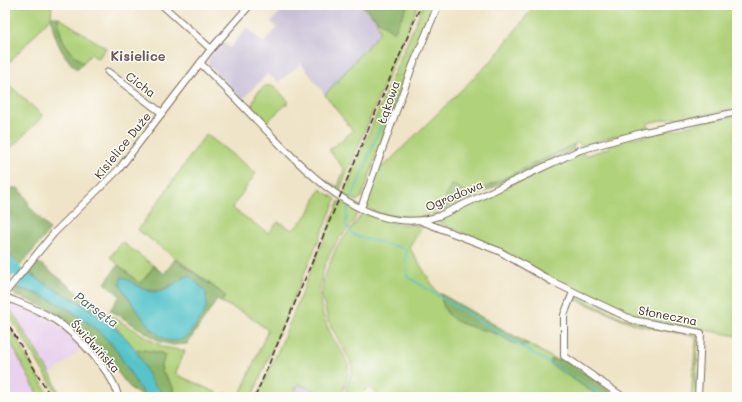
<svg xmlns="http://www.w3.org/2000/svg" width="742" height="402" font-family="Mali,sans-serif">
  <rect width="100%" height="100%" fill="#fdfcf7"/>
  <filter id="ink" filterUnits="userSpaceOnUse"><feTurbulence type="fractalNoise" baseFrequency=".025" numOctaves="2"/><feDisplacementMap in="SourceGraphic" scale="8" xChannelSelector="R" yChannelSelector="G"/><feConvolveMatrix kernelMatrix="1 2 1 2 8 2 1 2 1" color-interpolation-filters="sRGB"/></filter>
  <filter id="wash" filterUnits="userSpaceOnUse"><feTurbulence type="fractalNoise" baseFrequency=".012" numOctaves="4" result="noise"/><feDisplacementMap in="SourceGraphic" scale="16" xChannelSelector="R" yChannelSelector="G"/><feGaussianBlur stdDeviation="0.9" result="paint"/><feColorMatrix in="noise" values="0 0 0 0 0 0 0 0 0 0 0 0 0 0 0 0 0 1.4 0 .05"/><feComposite in="paint" operator="in"/></filter>
  <g filter="url(#wash)">
    <rect width="100%" height="100%" fill="#efe4c7"/>
    <g fill="#e9d2ed">
      <path d="M 14,303 L 45,316 L 60,327 L 82,348 L 51,375 L 8,305 Z"/>
      <path d="M 11,343 L 19,357 L 39,397 L 5,397 L 5,347 Z"/>
    </g>
    <g fill="#c9bfd7">
      <path d="M 287,5 L 361,5 L 376,19 L 380,32 L 325,95 L 301,63 L 279,82 L 267,74 L 242,100 L 210,66 L 208,62 L 209,57 L 223,41 L 230,48 L 247,27 L 263,43 L 277,28 L 271,22 Z"/>
      <path d="M 298,384 L 330,397 L 292,397 Z"/>
    </g>
    <g fill="#b0d27a" stroke="#767e4c">
      <path d="M 5,5 L 52,5 L 51,17 L 5,67 Z"/>
      <path d="M 408,5 L 418,5 L 339,192 L 320,178 L 338,187 L 344,169 L 329,150 L 353,131 L 325,95 L 380,32 L 376,19 L 394,31 Z"/>
      <path d="M 423,5 L 435,5 L 407,71 L 362,197 L 356,201 L 343,194 Z"/>
      <path d="M 535,5 L 737,5 L 737,108 L 678,121 L 676,117 L 648,123 L 648,127 L 581,146 L 577,143 L 470,195 L 445,201 L 448,208 C 443,211 437,214 431,215 C 415,219 374,219 365,203 L 379,166 L 384,166 L 493,59 Z"/>
      <path d="M 58,17 L 106,48 L 98,59 L 91,54 L 83,63 C 66,47 60,41 58,17 Z"/>
      <path d="M 5,81 L 43,116 L 5,154 Z"/>
      <path d="M 265,86 L 274,86 L 289,102 L 264,124 L 251,109 L 256,94 Z"/>
      <path d="M 737,115 L 737,336 L 634,317 L 606,306 L 559,283 L 499,249 L 438,222 L 440,218 L 583,152 L 585,156 L 609,148 L 608,144 L 620,141 Z"/>
      <path d="M 206,134 L 256,173 L 232,208 L 268,233 L 278,222 L 293,230 L 308,214 L 320,189 L 336,199 L 252,397 L 239,397 L 268,330 L 244,313 L 221,302 L 225,298 L 221,292 L 138,230 Z"/>
      <path d="M 339,201 L 357,210 C 357,224 342,232 336,243 C 316,275 314,304 333,338 C 338,347 345,354 348,364 C 349,375 345,387 340,397 L 330,397 L 298,384 L 292,397 L 257,397 L 279,349 Z"/>
      <path d="M 363,213 L 392,223 L 423,226 L 409,247 L 437,292 L 558,361 L 561,356 L 618,397 L 381,397 L 369,387 L 357,397 L 344,397 L 352,370 L 351,362 L 328,321 L 322,296 L 323,280 L 336,248 Z"/>
      <path d="M 122,242 L 154,266 L 143,281 L 139,283 L 110,257 Z"/>
      <path d="M 577,297 L 623,318 L 696,335 L 698,338 L 695,397 L 691,397 L 696,340 L 694,336 L 637,325 L 576,300 L 573,300 Z"/>
      <path d="M 5,305 L 8,305 L 51,375 L 61,397 L 59,397 L 5,308 Z"/>
      <path d="M 96,307 L 163,347 L 185,351 L 175,374 L 224,396 L 226,393 L 237,397 L 174,397 C 175,388 168,378 162,372 L 161,365 L 164,361 L 139,349 L 136,352 L 119,331 L 99,314 L 99,311 Z"/>
      <path d="M 5,320 L 50,397 L 39,397 L 5,331 Z"/>
    </g>
    <g fill="#8cb46a" stroke="#646f44" fill-rule="evenodd">
      <path d="M 361,5 L 408,5 L 394,32 L 376,19 Z"/>
      <path d="M 51,17 L 58,17 C 60,41 66,47 83,63 L 77,70 C 61,54 54,39 51,17 Z"/>
      <path d="M 574,144 L 574,150 L 460,203 L 448,208 C 443,198 447,192 452,183 L 470,195 Z"/>
      <path d="M 5,188 L 18,188 L 27,199 L 29,206 L 50,230 L 19,267 C 0,251 5,212 5,188 Z"/>
      <path d="M 175,259 L 226,296 L 221,302 L 217,300 L 187,344 L 173,345 L 161,342 L 110,310 L 120,296 L 105,283 L 118,265 L 139,283 L 143,281 L 154,266 L 164,274 ZM 185,277 L 152,331 L 122,288 L 126,279 C 155,296 158,294 185,277 Z"/>
      <path d="M 37,263 L 41,264 L 96,307 L 99,311 L 99,314 L 84,304 L 49,287 L 29,273 Z"/>
      <path d="M 16,288 C 49,294 94,322 115,348 C 126,364 134,383 147,397 C 133,397 120,374 111,363 C 83,329 58,309 16,296 L 13,293 Z"/>
      <path d="M 441,294 L 530,345 C 507,346 511,338 493,333 C 470,325 443,326 441,294 Z"/>
      <path d="M 139,349 L 162,353 L 165,356 L 161,365 L 162,372 L 173,387 L 174,397 C 154,397 144,366 136,352 Z"/>
      <path d="M 561,356 L 618,397 L 600,397 L 550,364 L 551,360 L 554,359 L 558,361 Z"/>
    </g>
    <g fill="#57c5cb" stroke="#497874">
      <path d="M 5,245 L 11,257 L 19,267 L 8,281 L 8,273 L 5,268 Z"/>
      <path d="M 29,273 C 58,294 92,305 119,331 C 126,338 133,345 138,354 C 151,376 145,382 170,397 L 147,397 C 134,383 126,364 115,348 C 94,322 49,294 16,288 Z"/>
      <path d="M 190,276 L 206,292 C 208,312 205,311 194,328 C 167,367 137,309 122,288 L 120,283 L 122,277 C 133,281 144,293 156,292 C 169,292 178,277 190,276 Z"/>
    </g>
    <g fill="none" stroke-linecap="round" stroke-linejoin="round">
      <g stroke="#57c5cb" stroke-width="1.5">
        <path d="M 351,200 L 394,93"/>
        <path d="M 350,204 L 347,211 L 346,226 L 355,236 L 406,249 L 407,276 C 472,318 539,356 605,397"/>
      </g>
      <path stroke="#57c5cb" stroke-width="10" d="M 5,258 L 28,283 L 35,287"/>
    </g>
  </g>
  <g filter="url(#ink)">
    <g fill="none" stroke-linecap="round" stroke-linejoin="round">
      <defs>
        <g id="minor">
          <path d="M 162,5 L 211,49"/>
          <path d="M 200,63 C 222,84 243,106 264,128 C 308,173 368,239 439,216 L 580,150 L 645,132 L 737,112"/>
          <path d="M 108,72 L 162,113"/>
          <path d="M 361,208 L 411,70 L 438,5"/>
          <path d="M 421,221 L 499,251 L 553,282 L 633,320 L 701,333 L 698,397"/>
          <path d="M 573,292 L 564,315 L 564,356 L 623,397"/>
          <path d="M 5,293 L 54,233 L 119,169 L 211,49 L 250,5"/>
          <path d="M 5,297 C 22,304 40,310 55,320 C 74,332 115,374 118,397"/>
        </g>
      </defs>
      <use href="#minor" stroke="#7a6b59" stroke-width="8"/>
      <use href="#minor" stroke="#fff" stroke-width="6"/>
      <g stroke="#3b2a1e" stroke-width="1.5" stroke-dasharray="6 3" stroke-linecap="butt">
        <path d="M 5,319 L 51,397"/>
        <path d="M 255,397 L 421,5"/>
      </g>
    </g>
  </g>
  <g text-anchor="middle" dominant-baseline="central" stroke-width="3" stroke-linejoin="round" paint-order="stroke">
    <g font-size="12" fill="#3b2a1e" stroke="#fdfcf7">
      <text transform="translate(141 84) rotate(37)">Cicha</text>
      <text transform="translate(388 102) rotate(-71)">Łąkowa</text>
      <text transform="translate(122 145) rotate(-51)">Kisielice Duże</text>
      <text transform="translate(454 195) rotate(-23)">Ogrodowa</text>
      <text transform="translate(668 315) rotate(11)">Słoneczna</text>
      <text transform="translate(96 346) rotate(48)">Świdwińska</text>
    </g>
    <g font-size="13" font-weight="bold" fill="#6f595e" stroke="#fdfcf7">
      <text x="138" y="55">Kisielice</text>
    </g>
    <g font-size="13" font-style="italic" fill="#45605b" stroke="#fdfcf7">
      <text transform="translate(97 309) rotate(36)">Parsęta</text>
    </g>
  </g>
  <rect width="742" height="402" fill="none" stroke="#fdfcf7" stroke-width="20"/>
</svg>
